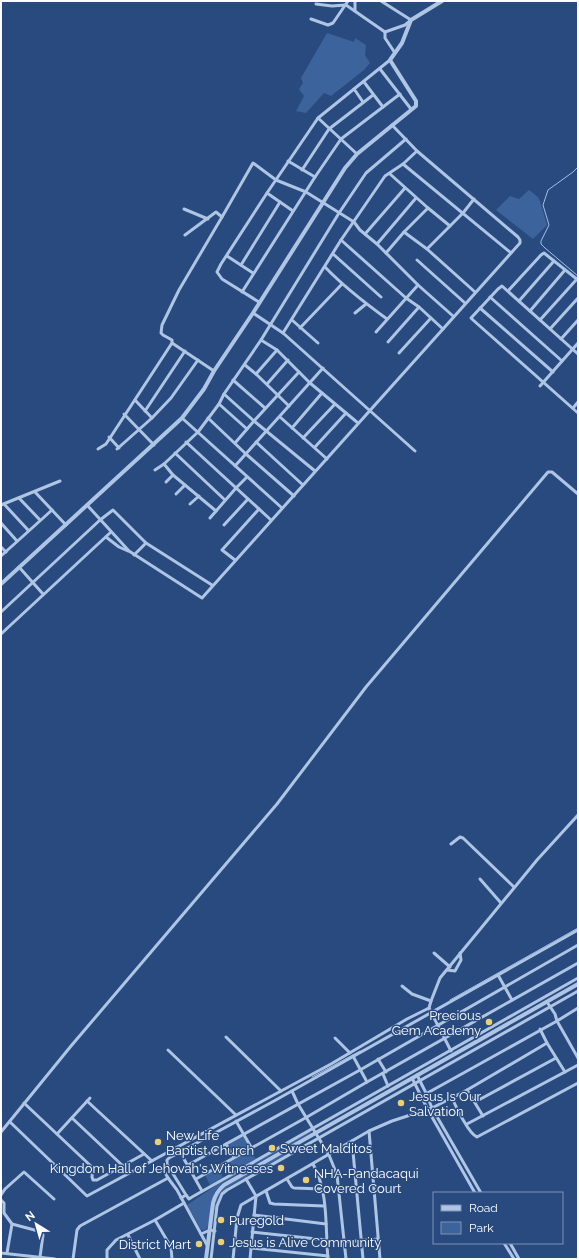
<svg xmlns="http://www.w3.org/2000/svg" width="579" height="1260" font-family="Raleway,sans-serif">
  <rect width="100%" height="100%" fill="#284a7e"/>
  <g fill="#3c639b">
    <path d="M 327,33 L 354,42 L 355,38 L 366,45 L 365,55 L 370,63 L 364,70 L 331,96 L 324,93 L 306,113 L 296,111 L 304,96 L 299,89 L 303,83 L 301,78 Z"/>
    <path d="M 529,190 L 538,197 L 540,201 L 547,225 L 533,239 L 496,210 L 510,196 L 519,199 Z"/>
    <path d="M 311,1131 L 311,1133 L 222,1183 C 219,1187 216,1189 214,1194 C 210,1203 213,1225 205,1230 L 201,1230 L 187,1205 L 221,1182 Z"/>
    <path d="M 243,1136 L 249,1146 L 248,1147 L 234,1154 L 229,1144 Z"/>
    <path d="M 250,1149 L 256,1159 L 229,1175 L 223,1165 Z"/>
    <path d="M 285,1153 L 286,1155 L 284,1156 L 228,1187 L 219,1196 L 217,1202 L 215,1210 L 214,1211 C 214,1199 216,1195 224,1187 Z"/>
    <path d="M 218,1168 L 223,1177 L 210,1185 L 205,1175 Z"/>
  </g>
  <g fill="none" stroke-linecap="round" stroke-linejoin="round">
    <g stroke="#a3bfe5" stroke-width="1">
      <path d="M 578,167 L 573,172 L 548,190 L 543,205 L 549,225 L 541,241 L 541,244 L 545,248 L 578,276"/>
      <path d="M 450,1000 L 578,928"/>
      <path d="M 312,1077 L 360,1051"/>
    </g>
    <g stroke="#aec5e5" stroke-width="3">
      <path d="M 381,1 L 411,20 L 405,25 L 385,32 L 385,38 L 395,53"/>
      <path d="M 316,4 L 332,6 L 346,5 L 385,32"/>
      <path d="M 355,11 L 355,1"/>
      <path d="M 311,19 L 328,25 L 333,23 L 348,1"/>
      <path d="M 380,69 L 411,109"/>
      <path d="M 364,82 L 383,107"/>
      <path d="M 354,89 L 363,102"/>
      <path d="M 318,118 L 357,154"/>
      <path d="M 288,161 L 315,177"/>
      <path d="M 403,164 L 511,253"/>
      <path d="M 302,170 L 329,129 L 373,95"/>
      <path d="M 390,174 L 428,208 L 450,226"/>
      <path d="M 267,193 L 293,211"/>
      <path d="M 184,209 L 208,219"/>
      <path d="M 404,232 L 427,249 L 475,292"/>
      <path d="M 365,234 L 405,188"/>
      <path d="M 185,235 L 216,212 L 222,217 L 253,163 L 276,180 L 306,192 L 354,222 L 360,230 L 377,244 L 418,285 L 453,316"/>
      <path d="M 341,240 L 406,298 L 419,307 L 443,329"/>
      <path d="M 377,244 L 416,198"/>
      <path d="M 427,249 L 463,213 L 474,199"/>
      <path d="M 386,253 L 404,232 L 428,208"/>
      <path d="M 333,254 L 381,297"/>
      <path d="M 227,256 L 253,273"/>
      <path d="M 417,260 L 465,303"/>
      <path d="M 241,265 L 280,202"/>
      <path d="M 325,267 C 344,287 365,303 387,319"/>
      <path d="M 508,291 L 541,255 L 544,253 L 578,280"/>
      <path d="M 242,292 L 315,177 L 341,139 L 400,94"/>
      <path d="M 490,297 L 562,361"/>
      <path d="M 519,301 L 554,261"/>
      <path d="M 259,302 L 222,279 L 217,272 L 221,264 L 267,193 L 318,118 L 390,60"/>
      <path d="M 480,308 L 553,372"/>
      <path d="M 530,311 L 565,270"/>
      <path d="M 253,313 L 283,333 L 415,451"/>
      <path d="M 355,313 L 366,304"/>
      <path d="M 292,320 L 318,343"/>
      <path d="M 540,320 L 577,279"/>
      <path d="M 300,328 L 342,284"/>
      <path d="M 550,329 L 578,298"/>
      <path d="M 376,332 L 418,285"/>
      <path d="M 283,333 L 341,240 L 385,176 L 403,164 L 417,151"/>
      <path d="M 561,339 L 578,320"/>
      <path d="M 261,340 L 277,350 L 310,383 L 358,423"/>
      <path d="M 388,342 L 419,307"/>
      <path d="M 172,343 L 172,340 L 163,335 L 161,333 L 162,325 L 179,290 L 222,217"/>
      <path d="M 399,353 L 431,318"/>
      <path d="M 578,354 L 502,286 L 498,289 L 471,318 L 473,320 L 578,413"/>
      <path d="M 245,365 L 256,374 L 289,406"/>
      <path d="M 256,374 L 277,350"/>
      <path d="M 233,380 L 265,408"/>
      <path d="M 267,384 L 288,360"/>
      <path d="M 540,386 L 578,343"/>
      <path d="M 224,394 L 254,421 L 315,471"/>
      <path d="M 135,400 L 152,418"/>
      <path d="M 219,404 L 247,429"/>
      <path d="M 573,408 L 578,402"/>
      <path d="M 145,411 L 185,351"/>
      <path d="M 124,414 L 154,445"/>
      <path d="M 280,417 L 327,459"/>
      <path d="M 182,418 L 282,508"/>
      <path d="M 208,418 L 246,454 L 294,496"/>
      <path d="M 292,428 L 322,393"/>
      <path d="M 109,437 L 119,448"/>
      <path d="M 303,438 L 335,404"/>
      <path d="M 186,442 L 271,520"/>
      <path d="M 256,442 L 303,485"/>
      <path d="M 235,443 L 254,421 L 299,372"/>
      <path d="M 315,447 L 346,413"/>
      <path d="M 98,449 L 106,444 L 172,343 L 214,371"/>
      <path d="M 117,449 L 152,418 L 171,398 L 198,360"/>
      <path d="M 175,453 L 225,500"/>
      <path d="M 164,464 L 173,475 L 216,511"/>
      <path d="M 235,466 L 323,368"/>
      <path d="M 155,470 L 164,464 L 198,432 L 219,404 L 224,394 L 261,340 L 339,213 L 366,173 L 406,139"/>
      <path d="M 166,482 L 173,475"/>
      <path d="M 35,492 L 66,525"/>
      <path d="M 176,494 L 185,485"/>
      <path d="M 19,498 L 40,520"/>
      <path d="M 4,504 L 28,530"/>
      <path d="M 190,504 L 199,496"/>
      <path d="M 1,505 L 60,481"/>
      <path d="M 87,505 L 129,551 L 202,598 L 520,243 L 520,240 L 518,237 L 417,151 L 392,125"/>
      <path d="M 210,518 L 236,488 L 247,477"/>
      <path d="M 1,523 L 17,541"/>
      <path d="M 224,525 L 248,499"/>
      <path d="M 106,537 L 119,547 L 128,551"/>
      <path d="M 1,547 L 6,552"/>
      <path d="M 134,555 L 146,543"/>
      <path d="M 1,556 L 52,510"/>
      <path d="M 235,560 L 222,550 L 259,509"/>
      <path d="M 19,567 L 43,594"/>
      <path d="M 1,612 L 100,520 L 113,510 L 146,543 L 212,585"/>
      <path d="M 1,634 L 111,532"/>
      <path d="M 451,844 L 460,837 L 463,838 L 514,887"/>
      <path d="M 480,879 L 501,903"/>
      <path d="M 434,953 L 450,967"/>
      <path d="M 447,970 L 455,971 L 461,960 L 460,953"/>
      <path d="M 498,975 L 512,1000"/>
      <path d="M 402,986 L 412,994 L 431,1001"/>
      <path d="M 547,1002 L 555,1014 L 557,1021 L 578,1058"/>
      <path d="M 540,1029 L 547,1043 L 565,1072"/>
      <path d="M 226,1037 L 281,1091"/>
      <path d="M 335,1038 L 350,1053"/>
      <path d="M 168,1050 L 236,1115"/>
      <path d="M 451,1051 L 429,1008 L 431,1001 L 440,978 L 537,860 L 578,815"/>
      <path d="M 353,1056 L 367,1082"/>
      <path d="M 378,1059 L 386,1072"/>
      <path d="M 383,1074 L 388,1086"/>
      <path d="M 417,1075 L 426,1093 L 432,1108 L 481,1193"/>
      <path d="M 412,1078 L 428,1110 L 475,1193"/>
      <path d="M 467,1090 L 483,1116"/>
      <path d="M 292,1091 L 298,1104 L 329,1155 L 337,1175 L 346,1259"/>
      <path d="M 422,1096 L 557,1021 L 578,1008"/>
      <path d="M 452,1098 C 456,1107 469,1134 477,1137 L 578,1083"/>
      <path d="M 87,1101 L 152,1161"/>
      <path d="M 475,1102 L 556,1058"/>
      <path d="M 24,1103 L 93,1168 L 92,1177 L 93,1180 L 97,1180 L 144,1154"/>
      <path d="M 72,1118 L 123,1166"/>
      <path d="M 236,1121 L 251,1147"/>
      <path d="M 10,1122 L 87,1196 L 331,1064 L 407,1019 L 429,1008"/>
      <path d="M 467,1124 L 578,1065"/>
      <path d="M 369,1131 L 380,1259"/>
      <path d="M 1,1132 L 71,1046 L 277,804 L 366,687 L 548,472 L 552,472 L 578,494"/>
      <path d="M 57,1134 L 90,1098"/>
      <path d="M 352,1141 L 363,1259"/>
      <path d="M 226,1144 L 234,1157"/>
      <path d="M 180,1152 L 202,1191"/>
      <path d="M 313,1164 C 329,1193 325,1227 328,1259"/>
      <path d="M 188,1165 L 360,1070 L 578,945"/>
      <path d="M 163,1169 L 168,1178 L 177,1190 L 207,1245"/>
      <path d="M 196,1179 L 307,1117 L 367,1082 L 578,963"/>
      <path d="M 246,1179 L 256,1196 L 250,1259"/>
      <path d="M 287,1179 L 292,1187 L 294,1188 L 323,1189"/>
      <path d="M 266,1191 L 270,1203 L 274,1204 L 324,1206"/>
      <path d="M 1,1195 L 5,1189 L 24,1172 L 54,1199"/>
      <path d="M 186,1195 L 167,1164 L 167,1160 L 169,1158 L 274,1101 L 578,930"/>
      <path d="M 181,1198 L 186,1195 L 189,1199 L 192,1197 L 578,978"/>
      <path d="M 1,1200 L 4,1203 L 4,1213 L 12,1224 L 42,1232 L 43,1235 L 40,1257"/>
      <path d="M 254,1215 L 326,1224"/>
      <path d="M 155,1220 L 171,1247 L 172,1259"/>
      <path d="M 252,1232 L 326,1240"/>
      <path d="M 201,1234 L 210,1230 L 215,1231"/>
      <path d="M 128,1235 L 140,1259"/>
      <path d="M 344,1242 L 378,1239"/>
      <path d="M 504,1243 L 514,1259"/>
      <path d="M 510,1243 L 519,1259"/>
      <path d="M 251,1248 L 328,1256"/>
      <path d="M 1,1253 L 55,1259"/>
      <path d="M 7,1253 L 12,1224"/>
      <path d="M 73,1259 L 77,1230 L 80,1226 L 168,1178"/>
      <path d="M 107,1259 L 107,1250 L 116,1240 L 155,1220 L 184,1203"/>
      <path d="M 211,1259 L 217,1206 L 222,1194 L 227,1190 L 578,991"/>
      <path d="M 233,1259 L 237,1218 L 241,1205 L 369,1131 L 392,1121 L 432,1108 L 467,1090 L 547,1043"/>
    </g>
    <g stroke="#aec5e5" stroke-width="4">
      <path d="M 1,584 L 182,418 L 204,389 L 214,371 L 253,313 L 345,168 L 357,154 L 416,106 L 416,101 L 390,60 L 402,43 L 411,20 L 442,1"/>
      <path d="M 206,1259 L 213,1203 C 215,1195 218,1190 224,1185 L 578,984"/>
    </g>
  </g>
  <g fill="#eccf75" stroke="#284a7e" stroke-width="1.5">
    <circle cx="489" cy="1022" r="4"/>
    <circle cx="401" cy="1103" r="4"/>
    <circle cx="158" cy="1142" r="4"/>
    <circle cx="272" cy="1148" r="4"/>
    <circle cx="281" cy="1168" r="4"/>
    <circle cx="306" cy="1180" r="4"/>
    <circle cx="221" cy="1220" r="4"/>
    <circle cx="221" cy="1242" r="4"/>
    <circle cx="199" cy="1244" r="4"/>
  </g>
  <g text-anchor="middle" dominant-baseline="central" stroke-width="3" stroke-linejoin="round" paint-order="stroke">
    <g font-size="13" fill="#fff" stroke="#284a7e" text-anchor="start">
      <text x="481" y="1015" text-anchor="end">Precious<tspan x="481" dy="15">Gem Academy</tspan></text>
      <text x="409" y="1096">Jesus Is Our<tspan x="409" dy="15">Salvation</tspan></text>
      <text x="166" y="1135">New Life<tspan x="166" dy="15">Baptist Church</tspan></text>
      <text x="280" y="1148">Sweet Malditos</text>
      <text x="273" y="1168" text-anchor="end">Kingdom Hall of Jehovah's Witnesses</text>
      <text x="314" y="1173">NHA-Pandacaqui<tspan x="314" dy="15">Covered Court</tspan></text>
      <text x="229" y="1220">Puregold</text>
      <text x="229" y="1242">Jesus is Alive Community</text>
      <text x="191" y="1244" text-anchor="end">District Mart</text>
    </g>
  </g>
  <rect width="579" height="1260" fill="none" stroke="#ffffff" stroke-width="4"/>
  <rect x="433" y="1192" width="130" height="52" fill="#284a7e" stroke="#7e92b2"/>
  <rect x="441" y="1205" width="20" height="6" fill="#aec5e5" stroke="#7e92b2"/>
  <text x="469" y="1212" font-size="12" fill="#ffffff">Road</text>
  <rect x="441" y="1222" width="20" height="12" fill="#3c639b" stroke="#7e92b2"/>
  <text x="469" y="1232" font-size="12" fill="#ffffff">Park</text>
  <g transform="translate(36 1224) rotate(323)" stroke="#284a7e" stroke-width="3" paint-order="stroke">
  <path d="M0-3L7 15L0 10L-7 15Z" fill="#ffffff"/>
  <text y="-6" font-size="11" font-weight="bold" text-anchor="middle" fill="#ffffff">N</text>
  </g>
</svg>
